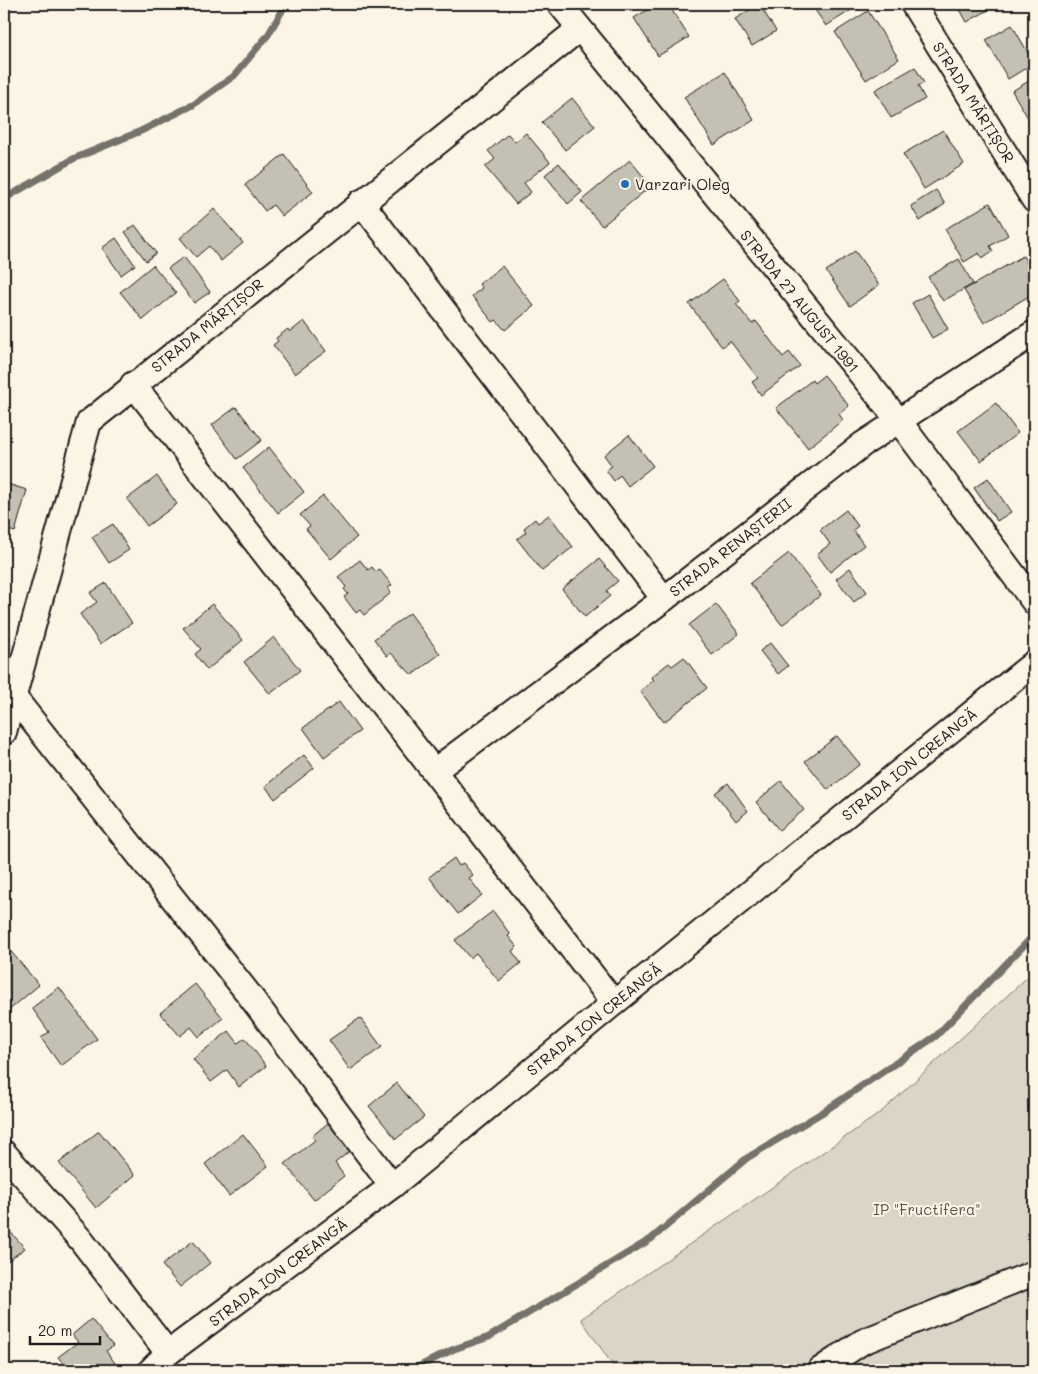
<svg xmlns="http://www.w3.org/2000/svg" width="1038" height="1374" font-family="Mali,sans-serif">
  <rect width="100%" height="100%" fill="#fcf5e5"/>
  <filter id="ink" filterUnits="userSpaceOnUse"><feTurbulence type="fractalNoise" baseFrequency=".02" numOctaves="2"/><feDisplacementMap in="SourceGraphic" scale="10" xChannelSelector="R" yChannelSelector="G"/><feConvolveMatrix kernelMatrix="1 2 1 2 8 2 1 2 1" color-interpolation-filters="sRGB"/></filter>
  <g filter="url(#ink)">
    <path fill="#dbd5c8" stroke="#7c7872" d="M 1034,971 L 1034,1370 L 616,1370 L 581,1319 L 880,1113 Z"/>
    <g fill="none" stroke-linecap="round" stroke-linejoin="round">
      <g stroke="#75726c" stroke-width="7">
        <path d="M 4,199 L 73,159 L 141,131 L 193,105 L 234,76 L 268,35 L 286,4"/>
        <path d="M 412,1370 L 454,1349 L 489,1337 L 651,1239 L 747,1158 L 823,1112 L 936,1036 L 1034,935"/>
      </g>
    </g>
    <g fill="#c4c0b3" stroke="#1c1c1c">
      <path d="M 657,4 L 668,4 L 689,37 L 658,56 L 634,18 Z"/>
      <path d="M 759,4 L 776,31 L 752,46 L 735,19 Z"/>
      <path d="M 811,4 L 861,4 L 826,26 Z"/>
      <path d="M 957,4 L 999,4 L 967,22 Z"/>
      <path d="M 868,11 L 899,59 L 866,80 L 835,32 Z"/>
      <path d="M 1012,25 L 1034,63 L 1008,79 L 986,40 Z"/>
      <path d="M 915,67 L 924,83 L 918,86 L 925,99 L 891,118 L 875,90 Z"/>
      <path d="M 725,72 L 754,120 L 714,145 L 684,97 Z"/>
      <path d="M 1034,78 L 1034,128 L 1012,91 Z"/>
      <path d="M 572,98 L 595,126 L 565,150 L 542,122 Z"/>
      <path d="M 943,130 L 964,164 L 924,189 L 903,154 Z"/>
      <path d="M 526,133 L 550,162 L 524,183 L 531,192 L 516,204 L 485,167 L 495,159 L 488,151 L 508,134 L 515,142 Z"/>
      <path d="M 284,154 L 313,192 L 282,216 L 273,205 L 265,211 L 245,185 Z"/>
      <path d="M 630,160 L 651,186 L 602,226 L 581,201 Z"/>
      <path d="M 559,163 L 582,192 L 568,204 L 545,175 Z"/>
      <path d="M 936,190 L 945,204 L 920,221 L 911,206 Z"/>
      <path d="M 990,203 L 1008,235 L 990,246 L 993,251 L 982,258 L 979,253 L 964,262 L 945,229 Z"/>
      <path d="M 214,209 L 243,243 L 221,261 L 209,246 L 196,257 L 180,238 Z"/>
      <path d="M 135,225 L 156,253 L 146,261 L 125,232 Z"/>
      <path d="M 116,238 L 135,265 L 121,275 L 102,248 Z"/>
      <path d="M 855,251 L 879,285 L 850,306 L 826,271 Z"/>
      <path d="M 1023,256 L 1034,275 L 1034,293 L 984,323 L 964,290 Z"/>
      <path d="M 184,257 L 210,292 L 194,303 L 168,268 Z"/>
      <path d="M 959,259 L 973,284 L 943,301 L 928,277 Z"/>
      <path d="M 153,265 L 176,293 L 143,320 L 120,292 Z"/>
      <path d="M 502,266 L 534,306 L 505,330 L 496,320 L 493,322 L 472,296 L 482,288 L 479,284 Z"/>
      <path d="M 723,279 L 740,301 L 736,304 L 752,324 L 756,321 L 783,357 L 789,352 L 800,366 L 761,395 L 752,382 L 758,378 L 730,341 L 722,347 L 689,304 Z"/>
      <path d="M 928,294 L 948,329 L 932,338 L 912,303 Z"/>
      <path d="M 304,321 L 326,351 L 295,374 L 273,345 L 278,341 L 276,338 L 288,329 L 290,332 Z"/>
      <path d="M 1034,373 L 1034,400 L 1026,388 L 1034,382 L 1030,376 Z"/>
      <path d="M 824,375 L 849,406 L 839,414 L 843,420 L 808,448 L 776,408 L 812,380 L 814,383 Z"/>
      <path d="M 996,403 L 1018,433 L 981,461 L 958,431 Z"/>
      <path d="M 236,407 L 262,440 L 237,459 L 212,425 Z"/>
      <path d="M 629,435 L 653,466 L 628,486 L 620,475 L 614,481 L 606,470 L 612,466 L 604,455 Z"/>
      <path d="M 269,447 L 304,492 L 278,513 L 243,468 Z"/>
      <path d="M 157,476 L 177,504 L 147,526 L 127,499 Z"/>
      <path d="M 988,478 L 1011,512 L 997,521 L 974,488 Z"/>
      <path d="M 4,483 L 27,490 L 15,532 L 4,529 Z"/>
      <path d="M 323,496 L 357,537 L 331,559 L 306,529 L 310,526 L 300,515 Z"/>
      <path d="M 846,510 L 858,526 L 853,530 L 864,545 L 830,572 L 817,554 L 830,544 L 820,530 Z"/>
      <path d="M 549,515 L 573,547 L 542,571 L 517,539 L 526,532 L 524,528 L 535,519 L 538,523 Z"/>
      <path d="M 113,524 L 129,550 L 109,563 L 92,537 Z"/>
      <path d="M 789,553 L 821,595 L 782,625 L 750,583 Z"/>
      <path d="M 599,559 L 618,581 L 606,591 L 610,596 L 585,617 L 562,589 Z"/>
      <path d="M 360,560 L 368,570 L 372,567 L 376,572 L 379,569 L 392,585 L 388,588 L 391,593 L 364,615 L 360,610 L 356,613 L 344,597 L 348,594 L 344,589 L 346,587 L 338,577 Z"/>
      <path d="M 850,568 L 867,592 L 854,602 L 836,579 Z"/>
      <path d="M 106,583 L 132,623 L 100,644 L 80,614 L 97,602 L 90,593 Z"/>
      <path d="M 212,604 L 243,640 L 207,670 L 195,654 L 201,649 L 183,628 Z"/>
      <path d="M 716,604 L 739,634 L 712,655 L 689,625 Z"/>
      <path d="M 410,613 L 440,654 L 412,675 L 391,653 L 387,656 L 374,639 Z"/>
      <path d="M 274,637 L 300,670 L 270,694 L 244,662 Z"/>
      <path d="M 770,643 L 788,666 L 778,674 L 760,651 Z"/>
      <path d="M 684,657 L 707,688 L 664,722 L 640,691 L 654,680 L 651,677 L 669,663 L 672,666 Z"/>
      <path d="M 339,702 L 360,731 L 324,757 L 303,728 Z"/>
      <path d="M 837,736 L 860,764 L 828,790 L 805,761 Z"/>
      <path d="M 304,755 L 314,768 L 275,799 L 265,786 Z"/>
      <path d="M 781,781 L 804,810 L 779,830 L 756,802 Z"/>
      <path d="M 728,783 L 748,811 L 736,821 L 715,793 Z"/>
      <path d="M 454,858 L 459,866 L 463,863 L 473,875 L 469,878 L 482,895 L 458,914 L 429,877 Z"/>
      <path d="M 493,911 L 510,934 L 508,936 L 517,947 L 512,951 L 521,963 L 499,981 L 476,953 L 470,958 L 455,940 Z"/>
      <path d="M 8,948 L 39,985 L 8,1011 L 4,1005 L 4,951 Z"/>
      <path d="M 195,984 L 223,1018 L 199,1037 L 191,1027 L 180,1036 L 160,1013 Z"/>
      <path d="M 59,987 L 97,1039 L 61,1066 L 41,1038 L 49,1032 L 32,1008 Z"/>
      <path d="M 360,1018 L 382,1047 L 350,1070 L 329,1040 Z"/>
      <path d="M 229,1031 L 238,1043 L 245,1038 L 266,1066 L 239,1087 L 227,1070 L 211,1082 L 193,1059 Z"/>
      <path d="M 397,1083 L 424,1117 L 396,1139 L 369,1106 Z"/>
      <path d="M 328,1123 L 350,1151 L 335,1163 L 344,1176 L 314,1200 L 285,1164 L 315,1140 L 312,1136 Z"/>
      <path d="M 99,1131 L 135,1175 L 96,1208 L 59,1163 Z"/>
      <path d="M 243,1134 L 268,1166 L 229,1196 L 205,1164 Z"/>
      <path d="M 4,1225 L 25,1248 L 4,1264 Z"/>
      <path d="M 193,1241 L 210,1263 L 180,1287 L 162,1265 Z"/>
      <path d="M 91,1319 L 113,1346 L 106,1351 L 115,1363 L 106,1370 L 69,1370 L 58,1357 L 78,1342 L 72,1335 Z"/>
    </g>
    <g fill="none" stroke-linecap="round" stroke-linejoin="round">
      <defs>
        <g id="street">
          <path d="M 560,4 L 899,421 L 1034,602"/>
          <path d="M 913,4 L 1034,200"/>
          <path d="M 361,202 L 664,599"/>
          <path d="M 133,384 L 614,1003"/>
          <path d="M 13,696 L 247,992 L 392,1186"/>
          <path d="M 4,732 L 89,422 L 579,29"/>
          <path d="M 434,771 L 664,599 L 863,444 L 1034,333"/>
          <path d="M 4,1153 L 81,1240 L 168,1353"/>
          <path d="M 151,1370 L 168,1353 L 392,1186 L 614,1003 L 1034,663"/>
          <path d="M 820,1370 L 862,1342 L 1034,1273"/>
        </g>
      </defs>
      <use href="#street" stroke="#1c1c1c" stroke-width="28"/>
      <use href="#street" stroke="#fcf5e5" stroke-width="24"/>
    </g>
  </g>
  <circle fill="#1f6fb2" stroke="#fcf5e5" stroke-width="2" cx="625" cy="184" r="5"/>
  <g text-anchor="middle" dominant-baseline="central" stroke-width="4" stroke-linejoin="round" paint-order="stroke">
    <g font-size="15" fill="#1c1c1c" stroke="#fcf5e5">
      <text transform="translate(974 102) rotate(58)">STRADA MĂRȚIȘOR</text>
      <text transform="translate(800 301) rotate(51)">STRADA 27 AUGUST 1991</text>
      <text transform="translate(207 325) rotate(-39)">STRADA MĂRȚIȘOR</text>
      <text transform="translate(730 547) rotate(-38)">STRADA RENAȘTERII</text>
      <text transform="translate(909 764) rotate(-39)">STRADA ION CREANGĂ</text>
      <text transform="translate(594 1019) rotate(-39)">STRADA ION CREANGĂ</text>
      <text transform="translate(278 1272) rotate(-37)">STRADA ION CREANGĂ</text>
    </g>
    <g font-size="15" fill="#1c1c1c" stroke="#fcf5e5" text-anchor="start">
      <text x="635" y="184">Varzari Oleg</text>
    </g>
    <g font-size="15" fill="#555450" stroke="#fcf5e5">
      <text x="927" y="1209">IP "Fructifera"</text>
    </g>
  </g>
  <rect width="1038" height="1374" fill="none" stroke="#fcf5e5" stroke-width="20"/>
  <rect x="10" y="10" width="1018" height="1354" fill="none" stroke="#1c1c1c" stroke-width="2" filter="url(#ink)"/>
  <path d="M30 1336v8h70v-8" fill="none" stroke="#1c1c1c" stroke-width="2.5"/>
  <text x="38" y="1336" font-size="15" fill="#1c1c1c" stroke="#fcf5e5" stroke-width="4" paint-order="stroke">20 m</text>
</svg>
